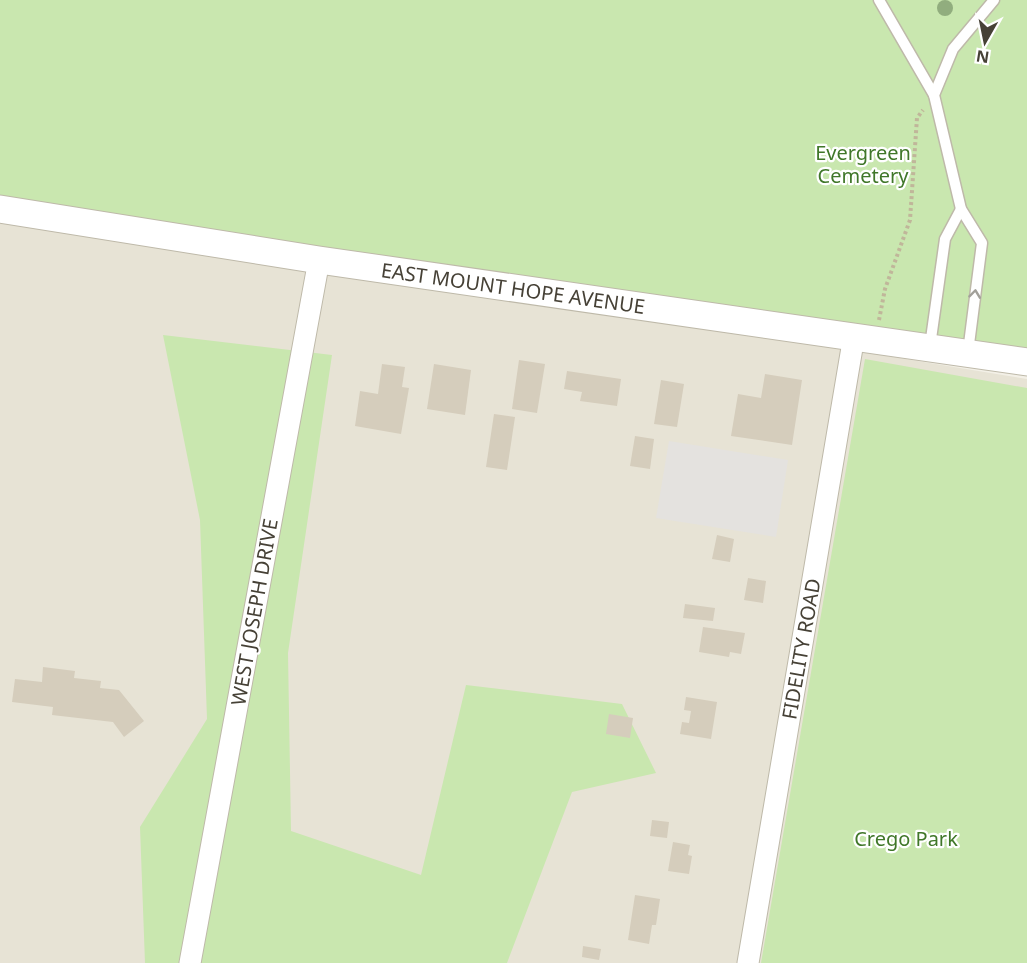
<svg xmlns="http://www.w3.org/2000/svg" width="1027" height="963" font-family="'Noto Sans',sans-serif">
  <rect width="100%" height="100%" fill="#f3f0e7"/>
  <path fill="#e7e3d5" d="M 0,210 L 1027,379 L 1027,963 L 0,963 Z"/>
  <g fill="#c9e7af">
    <path d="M 0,0 L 1027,0 L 1027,351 L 0,209 Z"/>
    <path d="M 163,335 L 332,355 L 288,653 L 291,831 L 421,875 L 466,685 L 622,704 L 656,773 L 572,792 L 507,963 L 145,963 L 140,827 L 207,719 L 200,520 Z"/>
    <path d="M 865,359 L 1027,388 L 1027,963 L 761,963 Z"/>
  </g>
  <path fill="#e4e2df" d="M 669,441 L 788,460 L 776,537 L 656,518 Z"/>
  <g fill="#d5cdbc">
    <path d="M 519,360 L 545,364 L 537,413 L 512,409 Z"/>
    <path d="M 382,364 L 405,367 L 402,387 L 409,388 L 401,434 L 355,426 L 360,391 L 378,394 Z"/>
    <path d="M 434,364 L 471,370 L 465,415 L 427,409 Z"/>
    <path d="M 567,371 L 621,379 L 617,406 L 580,401 L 582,392 L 564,389 Z"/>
    <path d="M 765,374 L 802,380 L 792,445 L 731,436 L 738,394 L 761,398 Z"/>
    <path d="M 661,380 L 684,384 L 677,427 L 654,424 Z"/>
    <path d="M 494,414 L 515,417 L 507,470 L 486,467 Z"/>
    <path d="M 635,436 L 654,439 L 650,469 L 630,466 Z"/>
    <path d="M 717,535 L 734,539 L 730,562 L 712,559 Z"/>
    <path d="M 748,578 L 766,581 L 763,603 L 744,600 Z"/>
    <path d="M 685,604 L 715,608 L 713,621 L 683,618 Z"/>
    <path d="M 703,627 L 745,633 L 741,654 L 730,652 L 729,657 L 699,652 Z"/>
    <path d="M 43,667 L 75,671 L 74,678 L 101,681 L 100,688 L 119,690 L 144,721 L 124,737 L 113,722 L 52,715 L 53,707 L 12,702 L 15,679 L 42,682 Z"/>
    <path d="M 686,697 L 717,702 L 711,739 L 680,734 L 682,722 L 689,723 L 691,711 L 684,710 Z"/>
    <path d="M 609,714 L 633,718 L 630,738 L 606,734 Z"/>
    <path d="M 652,820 L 669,822 L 667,838 L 650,836 Z"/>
    <path d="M 673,842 L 690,845 L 688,855 L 692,856 L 689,874 L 668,871 Z"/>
    <path d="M 635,895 L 660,899 L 656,925 L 652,925 L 649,944 L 628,940 Z"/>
    <path d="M 583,946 L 601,949 L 599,960 L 582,957 Z"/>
  </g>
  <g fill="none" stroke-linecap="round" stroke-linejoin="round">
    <defs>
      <g id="service">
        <path d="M 879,0 L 934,95"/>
        <path d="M 930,346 L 945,239 L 961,209"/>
        <path d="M 968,352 L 982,243 L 961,209 L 934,95 L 953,49 L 994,0"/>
      </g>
      <g id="minor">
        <path d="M 190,963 L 319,260"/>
        <path d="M 748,963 L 854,336"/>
      </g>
      <path id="tertiary" d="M 0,209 L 319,260 L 1027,362"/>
    </defs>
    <use href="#service" stroke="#beb9a9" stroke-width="13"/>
    <use href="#minor" stroke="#beb9a9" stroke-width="23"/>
    <use href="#tertiary" stroke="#beb9a9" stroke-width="29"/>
    <path stroke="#c0b69a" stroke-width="4" stroke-dasharray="3 3" stroke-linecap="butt" d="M 879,320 L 885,289 L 910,220 L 917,118 L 923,110"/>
    <use href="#service" stroke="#fff" stroke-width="10"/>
    <use href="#minor" stroke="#fff" stroke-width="21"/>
    <use href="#tertiary" stroke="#fff" stroke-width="27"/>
  </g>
  <circle fill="#91ad7e" cx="945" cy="8" r="8"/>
  <defs><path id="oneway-chevron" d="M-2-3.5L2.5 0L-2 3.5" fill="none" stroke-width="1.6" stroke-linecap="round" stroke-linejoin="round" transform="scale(1.5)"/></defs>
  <use stroke="#a2a09a" href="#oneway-chevron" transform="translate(975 294) rotate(-83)"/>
  <g text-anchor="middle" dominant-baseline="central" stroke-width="4.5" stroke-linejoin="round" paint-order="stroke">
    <g font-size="20" fill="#407729" stroke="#fff">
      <text x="863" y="152">Evergreen<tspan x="863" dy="23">Cemetery</tspan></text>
      <text x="906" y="838">Crego Park</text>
    </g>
    <g font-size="20" fill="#464136" stroke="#fff">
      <text transform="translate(513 288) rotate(8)">EAST MOUNT HOPE AVENUE</text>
      <text transform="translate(254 612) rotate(-80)">WEST JOSEPH DRIVE</text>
      <text transform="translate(801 649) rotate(-80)">FIDELITY ROAD</text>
    </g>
  </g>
  <g transform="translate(985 42) rotate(189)" stroke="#ffffff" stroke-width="4.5" paint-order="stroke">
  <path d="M0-4.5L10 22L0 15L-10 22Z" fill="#464136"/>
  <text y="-9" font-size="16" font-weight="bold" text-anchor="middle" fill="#464136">N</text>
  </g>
</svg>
